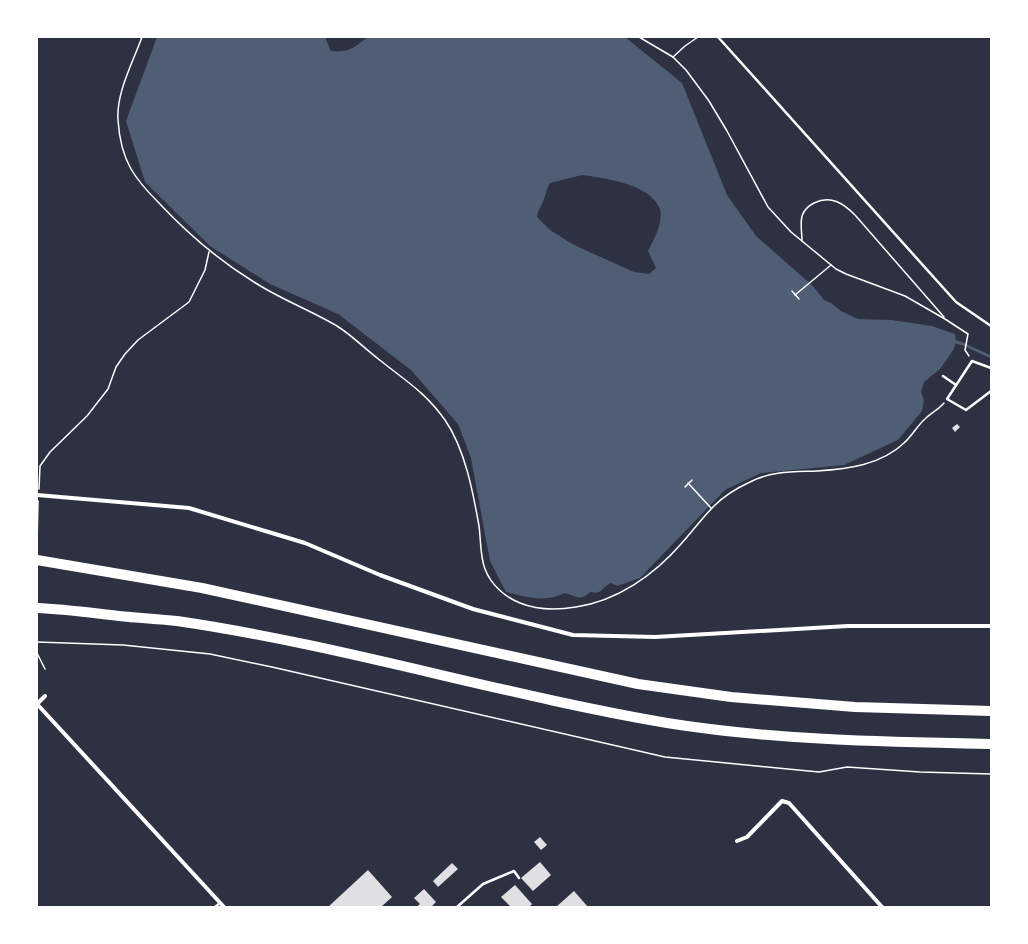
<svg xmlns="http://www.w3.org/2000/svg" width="1028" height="944" font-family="Overpass,sans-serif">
  <rect width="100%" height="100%" fill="#2d3142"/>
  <path fill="#4f5d75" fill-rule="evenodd" d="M 157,37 L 325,37 L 331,51 C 350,53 354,47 368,37 L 625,37 L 682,83 L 727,195 L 756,236 L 813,286 L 824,300 L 831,303 L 841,311 L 858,319 L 892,320 L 932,326 L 955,334 L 956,342 L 954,349 L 940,369 L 924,382 L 921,392 L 924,400 L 922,411 L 898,440 L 844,465 L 761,473 L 725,490 L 640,578 L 617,586 L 611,583 C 601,587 603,595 591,592 C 588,593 587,595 585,596 C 578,600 571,594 565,593 C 543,603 528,597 506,592 L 490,561 L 471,458 L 458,424 L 411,370 L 338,314 L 270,284 L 210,246 L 145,182 L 126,121 ZM 582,175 C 604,178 649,184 659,207 C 665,220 654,239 648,251 L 656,268 L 649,274 L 634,272 L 574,245 L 550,230 L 537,217 C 538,210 542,205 544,199 C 546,193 547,188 550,183 Z"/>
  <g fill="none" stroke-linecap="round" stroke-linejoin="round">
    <path stroke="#4f5d75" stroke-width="3" d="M 956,342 L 963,344 L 991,357"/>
  </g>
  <g fill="#e0e0e3">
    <path d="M 957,424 L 960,427 L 955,432 L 952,428 Z"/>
    <path d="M 540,837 L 547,845 L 541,850 L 534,842 Z"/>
    <path d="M 540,862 L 551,875 L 533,891 L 521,878 Z"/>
    <path d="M 452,863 L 458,869 L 438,887 L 433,881 Z"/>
    <path d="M 368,870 L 392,897 L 381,907 L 328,907 Z"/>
    <path d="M 515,885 L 532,904 L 529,907 L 511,907 L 501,897 Z"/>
    <path d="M 424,889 L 436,902 L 431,907 L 416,907 L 420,904 L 414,898 Z"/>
    <path d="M 574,891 L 588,907 L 556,907 Z"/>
  </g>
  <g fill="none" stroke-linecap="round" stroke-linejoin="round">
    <g stroke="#fff" stroke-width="1.5">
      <path d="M 142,37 C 133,62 116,93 118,120 C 119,136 123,155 131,169 C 138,181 148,192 158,202 C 187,233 218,260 254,282 C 280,299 310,310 337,326 C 353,336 366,350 381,361 C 406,381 426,393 445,420 C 465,449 473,492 479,526 C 481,541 480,556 485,569 C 491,585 505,597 520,603 C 537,610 558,610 576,607 C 617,601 654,575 681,544 C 692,532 702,518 714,506 C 724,496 737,488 750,482 C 771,471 794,472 817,471 C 848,469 881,465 904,443 C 912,436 917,426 925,419 C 931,413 938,410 944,403"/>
      <path d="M 639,37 L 673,57 L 686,70 L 709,101 L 727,131 L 768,207 L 791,232 L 836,269 L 846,274 L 905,296 L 945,319 L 968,334 L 965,350 L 969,356"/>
      <path d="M 673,57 L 685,46 L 698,37"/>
      <path d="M 802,241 C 802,233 800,224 802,216 C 804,210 808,206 814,203 C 831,195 843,203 855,215 L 944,317"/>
      <path d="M 792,291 L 799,299"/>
      <path d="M 795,295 L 831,265"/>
      <path d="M 688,483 L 711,508"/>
      <path d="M 685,487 L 692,480"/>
      <path d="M 39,489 L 40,466 L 50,452 L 87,416 L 108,389 L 116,367 L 125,354 L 138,340 L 189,302 L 205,270 L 209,252"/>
      <path d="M 37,543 L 38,501"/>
      <path d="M 37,642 L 123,645 L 210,654 L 272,667 L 665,757 L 819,772 L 847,767 L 920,772 L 991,774"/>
      <path d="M 37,653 L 45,669"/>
    </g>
    <g stroke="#fff" stroke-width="2.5">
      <path d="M 718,37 L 956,302 L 991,326"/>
      <path d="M 991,368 L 972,361 L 947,399 L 966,410 L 991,391"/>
      <path d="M 943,376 L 956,385"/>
      <path d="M 215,907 L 220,903"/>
      <path d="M 457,907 L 483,884 L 514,871 L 519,878"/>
    </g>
    <g stroke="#fff" stroke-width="4">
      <path d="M 37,495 L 189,508 L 305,543 L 380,575 L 473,609 L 573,635 L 655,637 L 848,626 L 991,626"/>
      <path d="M 45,696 L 37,704 L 224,907"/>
      <path d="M 737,841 L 747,837 L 782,801 L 789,803 L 882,907"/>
    </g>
    <g stroke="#fff" stroke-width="10">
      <path d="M 37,560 L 202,588 L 638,684 L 731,697 L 855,707 L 991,711"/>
      <path d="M 37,608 C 64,609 92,613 119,616 C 138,618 158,619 177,621 C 342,645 502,695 667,723 C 773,740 883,742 991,744"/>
    </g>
  </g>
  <rect width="1028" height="944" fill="none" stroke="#ffffff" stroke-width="76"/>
</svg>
